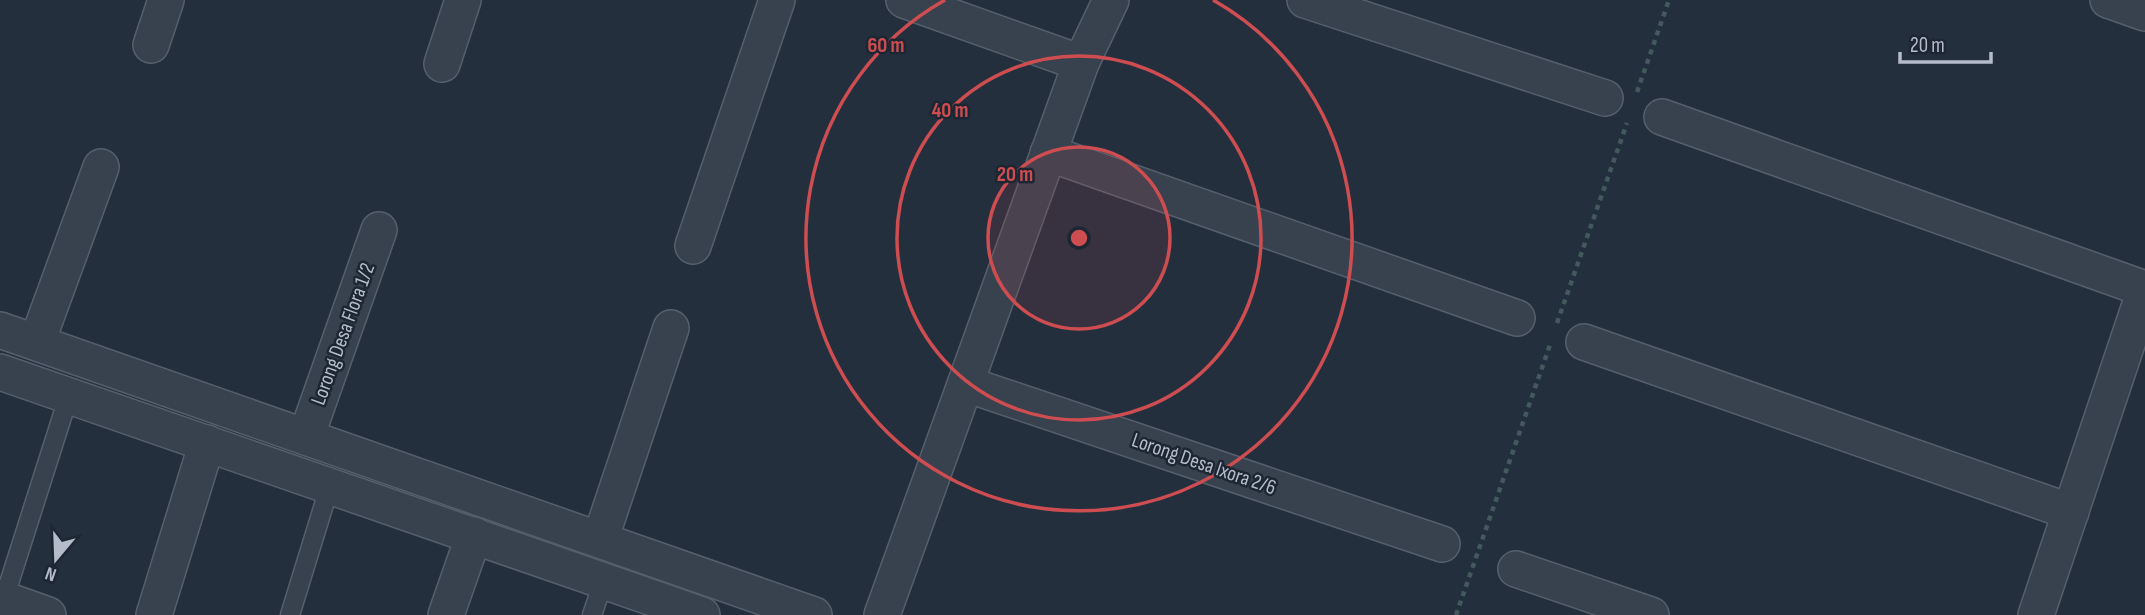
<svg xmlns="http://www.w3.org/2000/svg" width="2145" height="615" font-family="'Sofia Sans Condensed',sans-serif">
  <rect width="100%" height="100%" fill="#242f3e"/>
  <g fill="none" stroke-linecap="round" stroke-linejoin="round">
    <defs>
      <g id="lane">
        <path d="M 4,599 L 69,395"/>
        <path d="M 290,615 L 330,485"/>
        <path d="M 592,615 L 604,580"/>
      </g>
      <g id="street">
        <path d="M 904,0 L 1081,63"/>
        <path d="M 1305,0 L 1605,98"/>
        <path d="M 2108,0 L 2145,13"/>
        <path d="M 151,45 L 166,0"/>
        <path d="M 442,64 L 463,0"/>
        <path d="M 1662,117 L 2145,289"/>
        <path d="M 1048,153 L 1517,318"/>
        <path d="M 693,246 L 777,0"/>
        <path d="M 0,330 L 814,615"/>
        <path d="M 37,342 L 101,167"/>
        <path d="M 1584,342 L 2071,512"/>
        <path d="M 0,372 L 702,615"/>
        <path d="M 966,384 L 1442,544"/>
        <path d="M 306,437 L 379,230"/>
        <path d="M 600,540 L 671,328"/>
        <path d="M 1516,569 L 1651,615"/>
        <path d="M 0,598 L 48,615"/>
        <path d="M 154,615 L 207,443"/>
        <path d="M 446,615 L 474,535"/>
        <path d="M 882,615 L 1081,63 L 1111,0"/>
        <path d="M 2036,615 L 2145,290"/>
      </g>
    </defs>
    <use href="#lane" stroke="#565f6c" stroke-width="21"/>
    <use href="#street" stroke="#565f6c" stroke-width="38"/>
    <g stroke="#44595c" stroke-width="4.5" stroke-dasharray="5 5" stroke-linecap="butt">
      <path d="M 1637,92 L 1669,0"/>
      <path d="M 1557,323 L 1627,123"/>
      <path d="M 1456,615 L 1551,342"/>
    </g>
    <use href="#lane" stroke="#38414e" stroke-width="18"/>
    <use href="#street" stroke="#38414e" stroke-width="35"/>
  </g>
  <circle cx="1079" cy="238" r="91" fill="#ce4d50" fill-opacity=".12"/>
  <g fill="none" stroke="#ce4d50" stroke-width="3.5">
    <circle cx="1079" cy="238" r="91"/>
    <circle cx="1079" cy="238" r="182"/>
    <path d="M1213 0A273 273 0 1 1 945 0"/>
  </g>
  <g text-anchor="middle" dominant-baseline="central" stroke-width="5" stroke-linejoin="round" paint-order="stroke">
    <g font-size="21" fill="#b4bcc9" stroke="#1d2633">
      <text transform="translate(343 334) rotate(-70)">Lorong Desa Flora 1/2</text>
      <text transform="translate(1204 464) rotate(19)">Lorong Desa Ixora 2/6</text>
    </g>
  </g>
  <circle cx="1079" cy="238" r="10" fill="#ce4d50" stroke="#1d2633" stroke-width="3.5"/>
  <g font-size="21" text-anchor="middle" font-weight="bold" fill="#ce4d50" stroke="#1d2633" stroke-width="5" stroke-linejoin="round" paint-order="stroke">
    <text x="886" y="52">60 m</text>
    <text x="950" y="117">40 m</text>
    <text x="1015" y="181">20 m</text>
  </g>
  <g transform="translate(56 559) rotate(199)" stroke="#1d2633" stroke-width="5" paint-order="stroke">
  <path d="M0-5L12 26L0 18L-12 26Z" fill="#b4bcc9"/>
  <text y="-10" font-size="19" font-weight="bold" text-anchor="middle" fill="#b4bcc9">N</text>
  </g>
  <path d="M1900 52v10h91v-10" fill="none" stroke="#b4bcc9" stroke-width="3.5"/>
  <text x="1910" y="52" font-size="21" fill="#b4bcc9" stroke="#1d2633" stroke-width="5" paint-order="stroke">20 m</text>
</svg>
